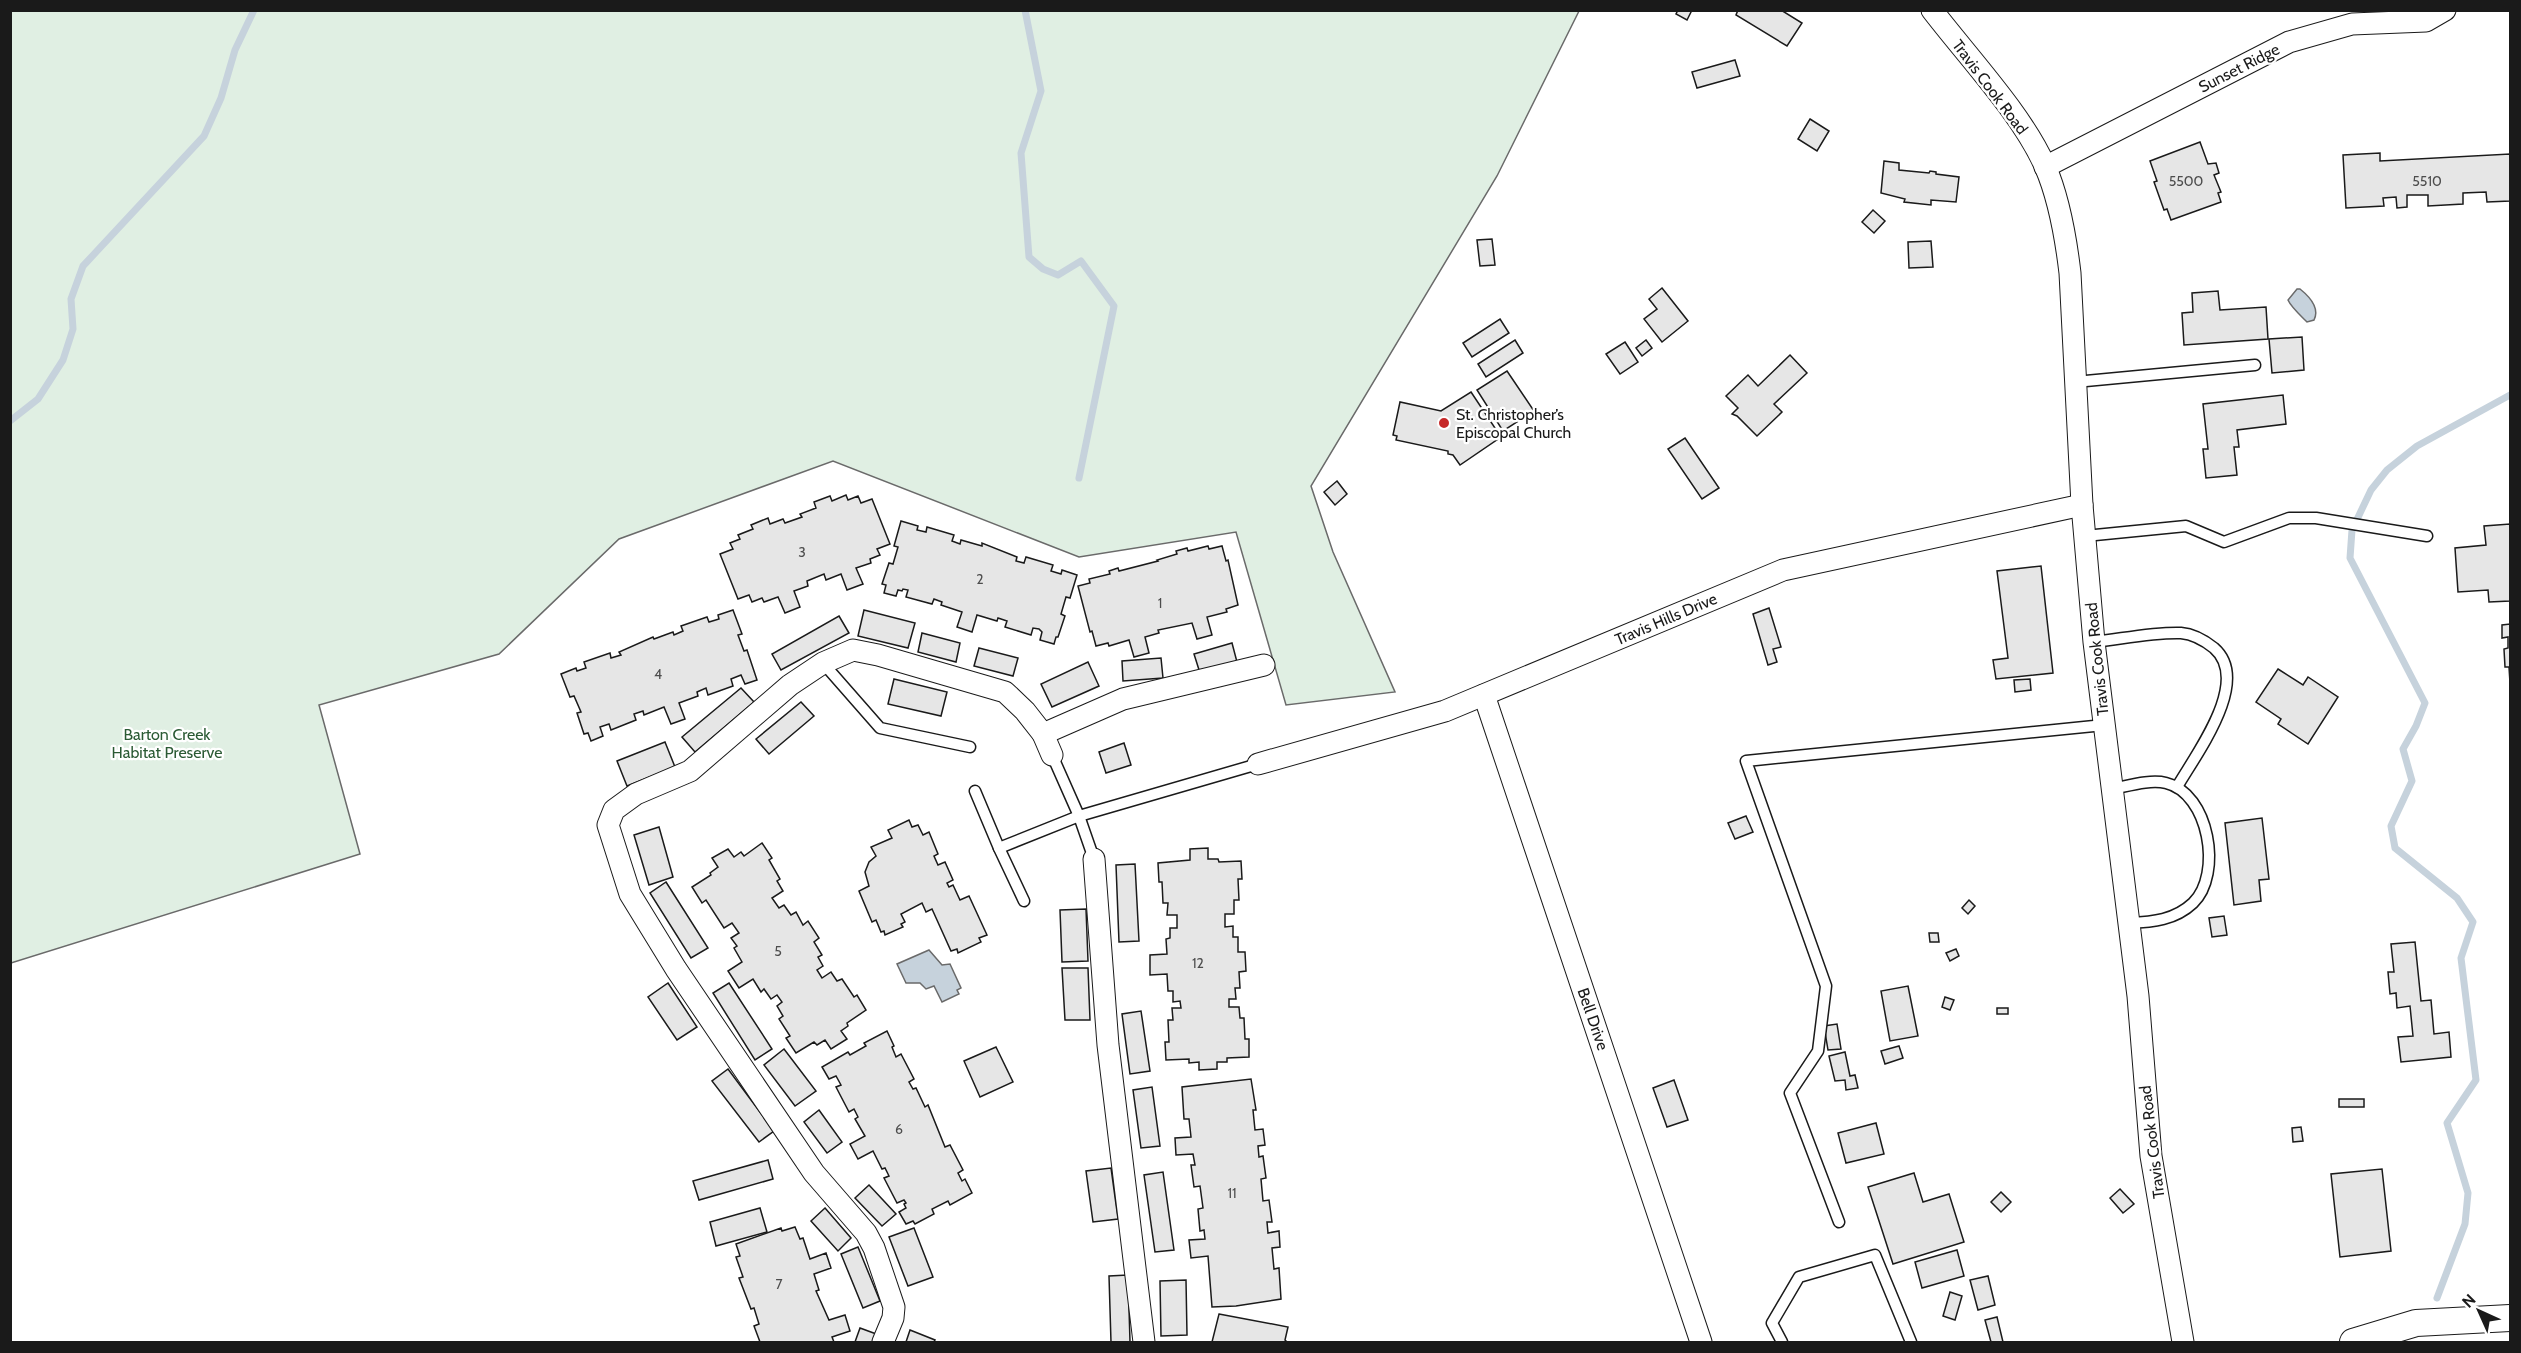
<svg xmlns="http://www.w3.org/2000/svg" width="2521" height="1353" font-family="Cabin,sans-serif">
  <rect width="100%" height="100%" fill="#fff"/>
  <path fill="#e0efe3" stroke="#6a6a6a" stroke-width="1.5" d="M 11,11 L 1579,11 L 1497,176 L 1311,486 L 1333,552 L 1395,692 L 1286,705 L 1236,532 L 1079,557 L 833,461 L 619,539 L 499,654 L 319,705 L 360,854 L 11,963 Z"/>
  <g fill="#c6d2dc" stroke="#6a6a6a" stroke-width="1.5">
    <path d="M 2297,289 L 2300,289 C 2310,297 2320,308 2314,320 L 2307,322 C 2301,316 2291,307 2288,300 Z"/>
    <path d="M 929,950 L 942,965 L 950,964 L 961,988 L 957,990 L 959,994 L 942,1002 L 934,986 L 926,989 L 920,983 L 906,983 L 897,964 Z"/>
  </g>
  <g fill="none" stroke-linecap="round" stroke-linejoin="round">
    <g stroke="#c6d2dc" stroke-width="7">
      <path d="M 1025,10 L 1041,91 L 1021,153 L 1029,257 L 1043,269 L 1058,275 L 1081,261 L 1114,306 L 1079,478"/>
      <path d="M 10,421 L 38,399 L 63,360 L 73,329 L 71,299 L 83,266 L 204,136 L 221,98 L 235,50 L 254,10"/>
      <path d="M 2437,1298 L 2465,1224 L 2468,1193 L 2447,1123 L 2476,1080 L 2461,958 L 2473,922 L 2457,898 L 2395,848 L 2391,826 L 2412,781 L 2403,749 L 2416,726 L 2425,703 L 2350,558 L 2352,530 L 2371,490 L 2387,470 L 2417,446 L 2510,395"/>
    </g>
  </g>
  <g fill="#e6e6e6" stroke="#1a1a1a" stroke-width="1.5">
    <path d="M 1678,10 L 1692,10 L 1687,20 L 1676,14 Z"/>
    <path d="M 1738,10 L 1781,10 L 1802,23 L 1787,46 L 1736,15 Z"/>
    <path d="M 1735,60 L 1740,76 L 1697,88 L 1692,72 Z"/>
    <path d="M 1810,119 L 1829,131 L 1817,151 L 1798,139 Z"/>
    <path d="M 2200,142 L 2208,164 L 2216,163 L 2219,173 L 2214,175 L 2221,192 L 2218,193 L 2221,202 L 2171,220 L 2167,209 L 2164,210 L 2154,182 L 2157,181 L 2150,161 Z"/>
    <path d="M 2380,153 L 2380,161 L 2510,154 L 2510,201 L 2487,202 L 2486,192 L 2463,193 L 2463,204 L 2428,206 L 2428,195 L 2407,195 L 2407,207 L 2397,208 L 2396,197 L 2383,198 L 2384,206 L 2346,208 L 2343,155 Z"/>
    <path d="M 1884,161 L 1899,163 L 1899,170 L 1929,173 L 1930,171 L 1936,172 L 1936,174 L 1959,177 L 1956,202 L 1931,200 L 1931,205 L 1904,202 L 1905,199 L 1881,193 Z"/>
    <path d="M 1873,210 L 1885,221 L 1874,233 L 1862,222 Z"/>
    <path d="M 1492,239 L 1495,265 L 1480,266 L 1477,240 Z"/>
    <path d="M 1931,241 L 1933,267 L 1909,268 L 1908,242 Z"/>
    <path d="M 1662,288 L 1688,321 L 1662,342 L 1644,319 L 1657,309 L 1649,299 Z"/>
    <path d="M 2218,291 L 2220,310 L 2266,307 L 2268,339 L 2184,345 L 2182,313 L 2193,312 L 2192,293 Z"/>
    <path d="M 1500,319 L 1509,333 L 1472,357 L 1463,343 Z"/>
    <path d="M 2302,337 L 2304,370 L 2272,373 L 2269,339 Z"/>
    <path d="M 1515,340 L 1523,353 L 1486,377 L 1478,364 Z"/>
    <path d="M 1646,340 L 1652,348 L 1642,356 L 1636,348 Z"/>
    <path d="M 1625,342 L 1638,362 L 1620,374 L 1606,354 Z"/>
    <path d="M 1790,355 L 1807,373 L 1774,404 L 1782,412 L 1757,436 L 1737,416 L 1732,414 L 1738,408 L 1726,396 L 1748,375 L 1758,386 Z"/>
    <path d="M 1507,371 L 1534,411 L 1503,431 L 1477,390 Z"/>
    <path d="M 1471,392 L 1501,437 L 1460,465 L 1453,455 L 1448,454 L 1448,451 L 1396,440 L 1397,436 L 1393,435 L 1400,402 L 1441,411 Z"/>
    <path d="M 2283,395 L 2286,424 L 2237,430 L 2239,447 L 2234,447 L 2237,475 L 2206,478 L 2203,449 L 2208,449 L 2203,404 Z"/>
    <path d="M 1685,438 L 1719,488 L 1702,499 L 1668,449 Z"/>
    <path d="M 1337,481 L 1347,494 L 1335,505 L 1324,492 Z"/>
    <path d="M 846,495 L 848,500 L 858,496 L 861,503 L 872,499 L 890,544 L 877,549 L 880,555 L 870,559 L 871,563 L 856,568 L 863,584 L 847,590 L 841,574 L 826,580 L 824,574 L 807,581 L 808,586 L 794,591 L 800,607 L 785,613 L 778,597 L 764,602 L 762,598 L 752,602 L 749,595 L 738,599 L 720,554 L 733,549 L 730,543 L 740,539 L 738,535 L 753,529 L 751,525 L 768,518 L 770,524 L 783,519 L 785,523 L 802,517 L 800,514 L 816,508 L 814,502 L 830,496 L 832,501 Z"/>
    <path d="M 901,521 L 918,526 L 917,530 L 926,532 L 927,527 L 954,535 L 952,541 L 960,544 L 961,540 L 982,546 L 982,543 L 1017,557 L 1016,561 L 1024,563 L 1026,557 L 1053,565 L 1051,571 L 1061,574 L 1062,570 L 1077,575 L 1070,598 L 1066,597 L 1061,614 L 1065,616 L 1058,637 L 1056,637 L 1054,644 L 1040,640 L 1042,632 L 1039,629 L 1033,628 L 1031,635 L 1005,627 L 1007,621 L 998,618 L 997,621 L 977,615 L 972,632 L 957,627 L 962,612 L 941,605 L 942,602 L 934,599 L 932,604 L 906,597 L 908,590 L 903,589 L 902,591 L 898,590 L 896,596 L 884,593 L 886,585 L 882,584 L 889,563 L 893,564 L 898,547 L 894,546 Z"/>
    <path d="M 2510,524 L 2510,601 L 2489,602 L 2488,590 L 2458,592 L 2455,548 L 2486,545 L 2484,526 Z"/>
    <path d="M 1208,546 L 1209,549 L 1222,546 L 1226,561 L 1228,560 L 1238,605 L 1226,609 L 1227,612 L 1207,617 L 1212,635 L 1197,639 L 1192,623 L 1158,630 L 1159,633 L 1145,637 L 1149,653 L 1134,657 L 1129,640 L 1109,646 L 1108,643 L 1096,646 L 1092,631 L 1090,632 L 1078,586 L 1090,583 L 1089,579 L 1110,574 L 1109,571 L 1118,568 L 1119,571 L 1158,561 L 1157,560 L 1177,554 L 1176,551 L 1187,548 L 1188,551 Z"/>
    <path d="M 2041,566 L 2053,673 L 1996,679 L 1993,660 L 2008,658 L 1997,571 Z"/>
    <path d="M 1769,608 L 1781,647 L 1773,649 L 1777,662 L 1768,665 L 1753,614 Z"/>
    <path d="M 733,610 L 742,634 L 738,635 L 744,651 L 747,650 L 757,680 L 745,684 L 741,675 L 731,679 L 733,686 L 708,695 L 706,688 L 697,692 L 698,696 L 679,703 L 685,719 L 671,724 L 664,707 L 644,715 L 643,711 L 634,714 L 636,720 L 611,730 L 609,724 L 600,727 L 603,736 L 591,741 L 588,733 L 584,734 L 577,713 L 581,712 L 574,696 L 570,697 L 561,674 L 576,668 L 577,671 L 586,668 L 584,662 L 610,653 L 611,658 L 621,655 L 619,652 L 653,637 L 654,639 L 673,632 L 674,635 L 683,631 L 681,626 L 707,617 L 709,622 L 719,619 L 718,615 Z"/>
    <path d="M 864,610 L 915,623 L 908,648 L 858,636 Z"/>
    <path d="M 839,616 L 849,633 L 781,670 L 772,654 Z"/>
    <path d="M 2510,624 L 2510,683 L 2509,667 L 2505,667 L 2504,649 L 2508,648 L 2508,637 L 2502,638 L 2502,625 Z"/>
    <path d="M 922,633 L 960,643 L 956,662 L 918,652 Z"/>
    <path d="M 1232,643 L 1237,662 L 1200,673 L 1194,654 Z"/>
    <path d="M 979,648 L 1018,658 L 1013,676 L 974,666 Z"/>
    <path d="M 1161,658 L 1163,678 L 1123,681 L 1122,661 Z"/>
    <path d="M 1088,662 L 1099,686 L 1052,707 L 1041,684 Z"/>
    <path d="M 2278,669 L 2303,685 L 2308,677 L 2338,697 L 2308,744 L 2278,724 L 2281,719 L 2256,702 Z"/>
    <path d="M 894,679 L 947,692 L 941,716 L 888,704 Z"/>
    <path d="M 2030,679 L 2031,690 L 2015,692 L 2014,680 Z"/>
    <path d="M 741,688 L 754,702 L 695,752 L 682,737 Z"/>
    <path d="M 801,702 L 814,716 L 769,754 L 756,739 Z"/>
    <path d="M 665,742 L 675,767 L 627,786 L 617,761 Z"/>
    <path d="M 1124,743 L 1131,765 L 1106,773 L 1099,752 Z"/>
    <path d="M 1746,816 L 1753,832 L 1735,839 L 1728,823 Z"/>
    <path d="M 2262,818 L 2269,879 L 2259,880 L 2261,901 L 2234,905 L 2225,823 Z"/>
    <path d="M 909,820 L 912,827 L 918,825 L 923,835 L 929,832 L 938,854 L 934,856 L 938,865 L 945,862 L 953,880 L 947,883 L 949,887 L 953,885 L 960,900 L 969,896 L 987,935 L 979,938 L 981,942 L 958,953 L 957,949 L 951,951 L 932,909 L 926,912 L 922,903 L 901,914 L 905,922 L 901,924 L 903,927 L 885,935 L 884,931 L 881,932 L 876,920 L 872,922 L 859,891 L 869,886 L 865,872 L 869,862 L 876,856 L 871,847 L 892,838 L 888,830 Z"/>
    <path d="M 659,827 L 673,877 L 649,885 L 634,835 Z"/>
    <path d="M 762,843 L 772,858 L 769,860 L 780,879 L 777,881 L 783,891 L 772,898 L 779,908 L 784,905 L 791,915 L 796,912 L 803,925 L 808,921 L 819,938 L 814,942 L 822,955 L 818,957 L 823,966 L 817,970 L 822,978 L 831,972 L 837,981 L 842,979 L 854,997 L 857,995 L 866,1010 L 847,1023 L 848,1026 L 841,1031 L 847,1039 L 831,1049 L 825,1040 L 817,1045 L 814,1042 L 796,1053 L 786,1038 L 790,1036 L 779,1019 L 783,1016 L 777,1006 L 782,1002 L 777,995 L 771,999 L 764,989 L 761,992 L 753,979 L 739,988 L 728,971 L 742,962 L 734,948 L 737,946 L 731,938 L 739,933 L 732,923 L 724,928 L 706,900 L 702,903 L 692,887 L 711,875 L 710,873 L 718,867 L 712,858 L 728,849 L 734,857 L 741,852 L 744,856 Z"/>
    <path d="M 1208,848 L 1208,859 L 1218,859 L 1219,862 L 1241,861 L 1242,879 L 1238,879 L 1239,900 L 1234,900 L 1234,914 L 1225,914 L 1225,927 L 1233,926 L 1233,937 L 1238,937 L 1238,952 L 1245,952 L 1246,971 L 1239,972 L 1240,988 L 1235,988 L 1236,999 L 1229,999 L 1229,1007 L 1239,1007 L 1240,1018 L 1244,1018 L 1245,1039 L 1249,1039 L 1249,1057 L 1227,1058 L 1227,1062 L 1217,1062 L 1217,1069 L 1199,1070 L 1199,1062 L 1189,1063 L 1189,1059 L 1166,1060 L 1165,1042 L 1169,1042 L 1168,1020 L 1173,1020 L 1172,1008 L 1181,1008 L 1180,1001 L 1173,1002 L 1173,991 L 1168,991 L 1167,974 L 1150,975 L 1150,955 L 1167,954 L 1166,939 L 1170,938 L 1170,928 L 1177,928 L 1177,915 L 1167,915 L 1168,903 L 1163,903 L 1162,882 L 1159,882 L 1158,863 L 1190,860 L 1190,849 Z"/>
    <path d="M 1135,864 L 1139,941 L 1119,942 L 1116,865 Z"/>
    <path d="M 666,882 L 708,948 L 691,958 L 650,893 Z"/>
    <path d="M 1969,900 L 1975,906 L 1968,914 L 1962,908 Z"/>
    <path d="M 1086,909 L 1088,961 L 1062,962 L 1060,910 Z"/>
    <path d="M 2224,916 L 2227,935 L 2212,937 L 2209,918 Z"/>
    <path d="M 1929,933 L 1938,933 L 1939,942 L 1930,942 Z"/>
    <path d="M 2415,942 L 2421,1001 L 2431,1000 L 2434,1034 L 2449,1032 L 2451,1057 L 2401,1062 L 2398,1037 L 2413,1036 L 2410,1006 L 2397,1008 L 2396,993 L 2390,994 L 2388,972 L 2394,972 L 2391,944 Z"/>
    <path d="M 1956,949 L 1959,956 L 1950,961 L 1946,953 Z"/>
    <path d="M 1062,968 L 1088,968 L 1090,1020 L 1065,1020 Z"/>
    <path d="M 668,983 L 697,1027 L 677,1040 L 648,997 Z"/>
    <path d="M 729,983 L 772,1049 L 755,1060 L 713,993 Z"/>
    <path d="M 1908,986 L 1918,1036 L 1890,1041 L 1881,991 Z"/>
    <path d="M 1945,997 L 1954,1000 L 1950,1010 L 1942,1007 Z"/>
    <rect x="1997" y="1008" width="11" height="6"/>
    <path d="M 1141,1011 L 1150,1071 L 1130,1074 L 1122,1014 Z"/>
    <path d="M 1837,1024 L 1841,1049 L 1828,1050 L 1824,1026 Z"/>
    <path d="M 887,1031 L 894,1046 L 892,1047 L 896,1057 L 901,1054 L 914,1079 L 909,1082 L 913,1089 L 916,1088 L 925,1107 L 928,1105 L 945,1147 L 950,1145 L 963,1170 L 958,1173 L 962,1181 L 965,1179 L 972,1193 L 950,1205 L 948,1201 L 932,1209 L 934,1214 L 915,1224 L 913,1221 L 906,1224 L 899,1212 L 906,1208 L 904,1204 L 906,1203 L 904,1200 L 897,1203 L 884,1178 L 889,1176 L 885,1168 L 882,1169 L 873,1151 L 858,1159 L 850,1144 L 865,1136 L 855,1119 L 858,1117 L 854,1109 L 849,1112 L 836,1087 L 841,1085 L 836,1076 L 829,1079 L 822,1067 L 848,1052 L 850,1055 L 866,1046 L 864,1043 Z"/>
    <path d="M 1899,1046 L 1903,1058 L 1885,1064 L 1881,1051 Z"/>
    <path d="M 996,1047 L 1013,1082 L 980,1097 L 964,1061 Z"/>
    <path d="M 784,1049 L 816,1091 L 795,1106 L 764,1065 Z"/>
    <path d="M 1845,1052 L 1850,1076 L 1855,1075 L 1858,1088 L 1846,1090 L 1845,1080 L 1835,1081 L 1829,1056 Z"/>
    <path d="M 728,1069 L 774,1131 L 759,1142 L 712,1081 Z"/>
    <path d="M 1251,1079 L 1256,1110 L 1253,1110 L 1255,1130 L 1263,1129 L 1265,1145 L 1258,1146 L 1259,1157 L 1263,1156 L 1266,1178 L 1261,1179 L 1263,1201 L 1269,1200 L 1272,1222 L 1267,1222 L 1268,1233 L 1279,1231 L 1280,1247 L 1272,1248 L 1274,1269 L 1279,1268 L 1281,1299 L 1236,1306 L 1212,1307 L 1208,1256 L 1191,1258 L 1189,1240 L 1205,1239 L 1204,1230 L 1200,1231 L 1198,1209 L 1203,1208 L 1200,1186 L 1194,1187 L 1191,1165 L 1195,1165 L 1193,1154 L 1176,1155 L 1175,1138 L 1191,1137 L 1189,1119 L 1184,1119 L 1182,1087 Z"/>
    <path d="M 1674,1080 L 1688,1120 L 1667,1127 L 1653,1088 Z"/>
    <path d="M 1152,1087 L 1160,1146 L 1141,1148 L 1133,1090 Z"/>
    <rect x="2339" y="1099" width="25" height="8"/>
    <path d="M 819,1110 L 842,1142 L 827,1153 L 804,1122 Z"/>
    <path d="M 1876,1123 L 1884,1154 L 1846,1163 L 1838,1133 Z"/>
    <path d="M 2301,1127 L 2303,1141 L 2293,1142 L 2292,1128 Z"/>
    <path d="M 768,1160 L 773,1179 L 699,1200 L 693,1181 Z"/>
    <path d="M 1111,1168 L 1118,1219 L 1093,1222 L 1086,1171 Z"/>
    <path d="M 2382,1169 L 2391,1251 L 2340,1257 L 2331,1174 Z"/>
    <path d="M 1163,1172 L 1174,1250 L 1155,1252 L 1144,1175 Z"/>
    <path d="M 1914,1173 L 1923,1202 L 1949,1194 L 1964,1242 L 1893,1264 L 1868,1187 Z"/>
    <path d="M 869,1185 L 896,1214 L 882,1226 L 855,1198 Z"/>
    <path d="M 2120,1189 L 2134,1204 L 2123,1213 L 2110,1198 Z"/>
    <path d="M 2001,1192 L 2011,1202 L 2001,1212 L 1991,1202 Z"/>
    <path d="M 760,1208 L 767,1232 L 716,1246 L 710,1222 Z"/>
    <path d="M 825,1208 L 851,1238 L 838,1251 L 811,1221 Z"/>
    <path d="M 795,1227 L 800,1239 L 803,1238 L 810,1259 L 826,1253 L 831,1268 L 814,1274 L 819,1290 L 816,1291 L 829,1320 L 845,1315 L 850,1331 L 832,1337 L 834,1342 L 760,1342 L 754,1326 L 759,1324 L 754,1308 L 751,1309 L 739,1278 L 743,1277 L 736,1257 L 740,1256 L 736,1244 L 781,1228 L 782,1231 Z"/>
    <path d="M 914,1228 L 933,1277 L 908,1286 L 889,1237 Z"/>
    <path d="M 858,1247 L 880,1301 L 863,1308 L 841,1254 Z"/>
    <path d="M 1957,1250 L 1964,1276 L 1922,1288 L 1915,1262 Z"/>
    <path d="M 1128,1275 L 1130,1342 L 1111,1342 L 1109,1276 Z"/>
    <path d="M 1988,1276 L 1995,1305 L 1978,1310 L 1970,1280 Z"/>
    <path d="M 1186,1280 L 1187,1335 L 1161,1336 L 1160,1281 Z"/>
    <path d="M 1950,1292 L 1962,1296 L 1955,1320 L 1943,1316 Z"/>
    <path d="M 1219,1314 L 1288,1327 L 1285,1340 L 1287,1342 L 1212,1342 Z"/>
    <path d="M 1997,1317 L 2003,1342 L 1991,1342 L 1985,1320 Z"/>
    <path d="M 860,1328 L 879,1335 L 876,1342 L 855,1342 Z"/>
    <path d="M 910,1330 L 935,1340 L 934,1342 L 906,1342 Z"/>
  </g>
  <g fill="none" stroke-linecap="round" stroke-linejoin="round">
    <defs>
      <g id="service">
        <path d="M 2075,382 L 2255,365"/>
        <path d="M 2085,536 L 2186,526 L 2224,542 L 2289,518 L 2316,518 L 2427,536"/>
        <path d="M 2094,642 C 2122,639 2152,632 2181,633 C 2193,634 2204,640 2214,648 C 2252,681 2196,754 2177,787"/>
        <path d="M 823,663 L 880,728 L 970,747"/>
        <path d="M 1052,755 L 1079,816 L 1258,764"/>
        <path d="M 2112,789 C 2128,786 2150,779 2166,783 C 2209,793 2223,874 2193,903 C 2175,920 2153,922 2129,923"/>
        <path d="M 975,791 L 999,848 L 1079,816 L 1094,859"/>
        <path d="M 999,848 L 1024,901"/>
        <path d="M 1839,1222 L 1790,1093 L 1818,1051 L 1826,986 L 1746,761 L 2104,725"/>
        <path d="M 1782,1342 L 1772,1323 L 1799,1277 L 1875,1255 L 1911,1342"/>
      </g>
      <g id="minor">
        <path d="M 1932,10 C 1968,57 2022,114 2045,166 C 2059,198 2066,239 2070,273 L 2082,505 L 2094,642 L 2138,996 L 2151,1156 L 2183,1342"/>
        <path d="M 2045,167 L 2289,42 L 2352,24 L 2426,21 L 2445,10"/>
        <path d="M 1484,695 L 1701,1342"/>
        <path d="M 1043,734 L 1052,755"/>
        <path d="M 1258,764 L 1445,711 L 1783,570 L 2082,505"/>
        <path d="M 1094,859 L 1108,1045 L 1144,1342"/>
        <path d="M 883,1342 L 893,1318 L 894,1307 L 874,1248 L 866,1233 L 814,1173 L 676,969 L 630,894 L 608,825 L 614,810 L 636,794 L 690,771 L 790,685 L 823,663 L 853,650 L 878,655 L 1005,692 L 1025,711 L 1043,734 L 1123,699 L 1264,665"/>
      </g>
      <path id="tertiary" d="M 2353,1342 L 2416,1323 L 2510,1318"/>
    </defs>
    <use href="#service" stroke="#1a1a1a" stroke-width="13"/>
    <use href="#minor" stroke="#1a1a1a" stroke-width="23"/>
    <use href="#tertiary" stroke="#1a1a1a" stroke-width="28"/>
    <use href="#service" stroke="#fff" stroke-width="10"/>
    <use href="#minor" stroke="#fff" stroke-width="21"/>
    <use href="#tertiary" stroke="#fff" stroke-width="26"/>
  </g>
  <circle fill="#c62828" stroke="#fff" stroke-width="2" cx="1444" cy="423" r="6"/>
  <g text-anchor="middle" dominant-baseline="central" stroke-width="4.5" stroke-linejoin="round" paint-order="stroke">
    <g font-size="14" fill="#4d4d4d">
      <text x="2186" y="181">5500</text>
      <text x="2427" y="181">5510</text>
      <text x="802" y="552">3</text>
      <text x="980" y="579">2</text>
      <text x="1160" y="603">1</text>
      <text x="658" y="674">4</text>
      <text x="778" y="951">5</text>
      <text x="1198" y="963">12</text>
      <text x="899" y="1129">6</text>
      <text x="1232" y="1193">11</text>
      <text x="779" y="1284">7</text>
    </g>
    <g font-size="16" fill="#1a1a1a" stroke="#fff">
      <text transform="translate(2239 68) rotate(-27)">Sunset Ridge</text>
      <text transform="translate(1990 87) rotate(53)">Travis Cook Road</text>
      <text transform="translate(1666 619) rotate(-23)">Travis Hills Drive</text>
      <text transform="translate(2097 659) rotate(-96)">Travis Cook Road</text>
      <text transform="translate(1593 1019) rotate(71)">Bell Drive</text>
      <text transform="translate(2152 1142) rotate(-97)">Travis Cook Road</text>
    </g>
    <g font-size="16" fill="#1a1a1a" stroke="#fff" text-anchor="start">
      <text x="1456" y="414">St. Christopher’s<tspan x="1456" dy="18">Episcopal Church</tspan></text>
    </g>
    <g font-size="16" fill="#2b5a34" stroke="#fff">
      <text x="167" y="734">Barton Creek<tspan x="167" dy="18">Habitat Preserve</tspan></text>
    </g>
  </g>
  <rect width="2521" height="1353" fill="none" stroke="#1a1a1a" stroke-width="24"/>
  <g transform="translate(2479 1311) rotate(315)" stroke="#ffffff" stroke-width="4.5" paint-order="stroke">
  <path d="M0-4.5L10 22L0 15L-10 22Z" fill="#1a1a1a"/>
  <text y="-9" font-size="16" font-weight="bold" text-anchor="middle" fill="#1a1a1a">N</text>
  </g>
</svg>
